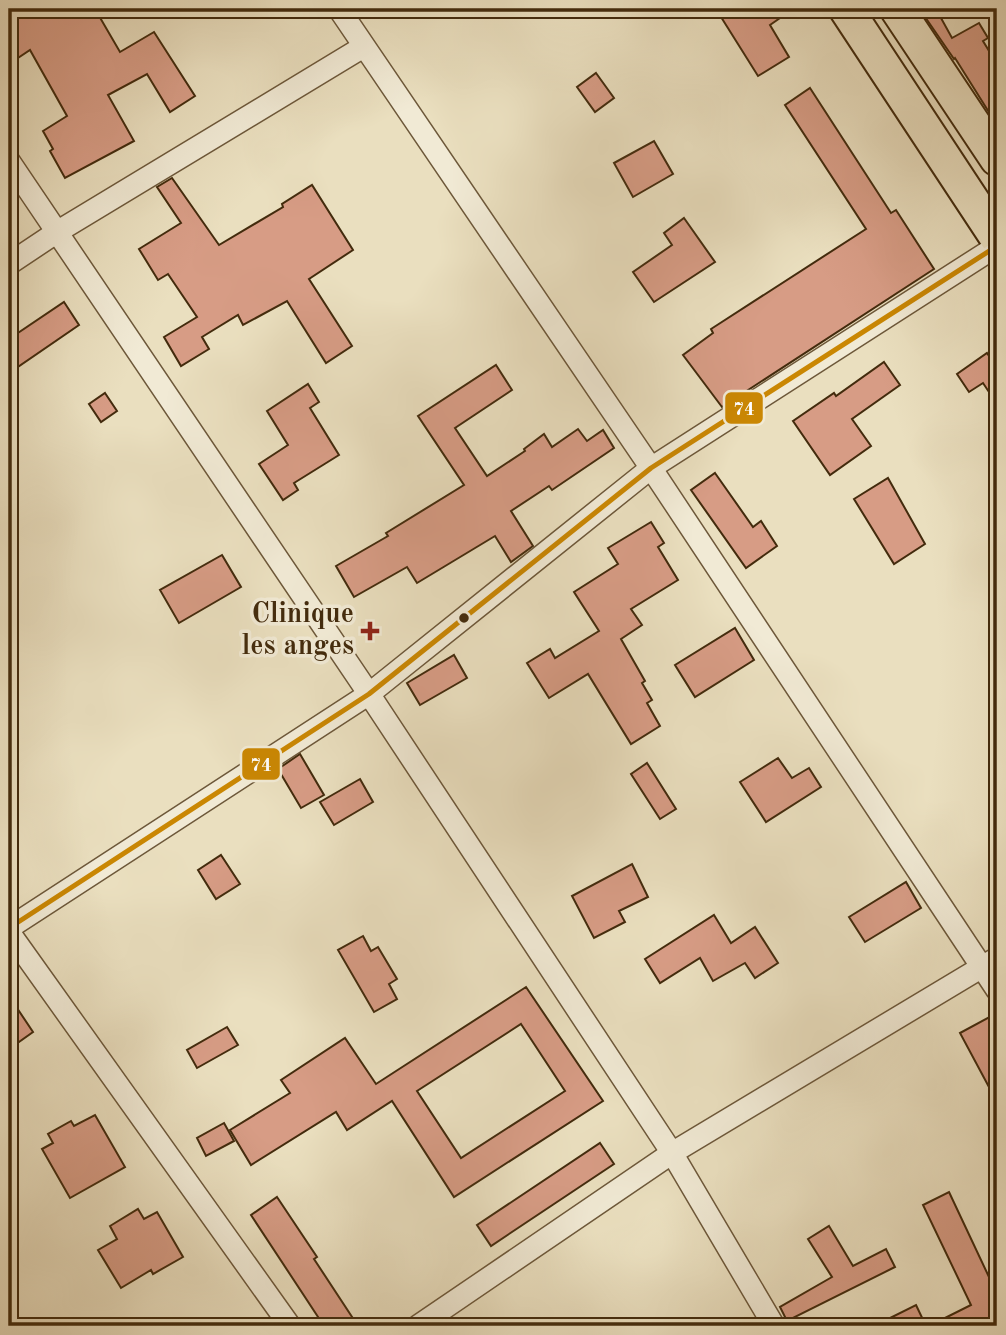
<svg xmlns="http://www.w3.org/2000/svg" width="1006" height="1335" font-family="'Old Standard TT',serif">
  <rect width="100%" height="100%" fill="#eadfbf"/>
  <filter id="stains"><feTurbulence type="fractalNoise" baseFrequency=".00286" numOctaves="4"/><feColorMatrix values="0 0 0 0 .2 0 0 0 0 .09 0 0 0 0 .02 0 0 0 .5 -.17"/></filter>
  <radialGradient id="worn" r=".72"><stop offset=".6" stop-color="#630" stop-opacity="0"/><stop offset="1" stop-color="#630" stop-opacity=".3"/></radialGradient>
  <g fill="#d79c85" stroke="#432b0d" stroke-width="2" fill-rule="evenodd">
    <path d="M 9,9 L 95,9 L 120,52 L 154,32 L 195,96 L 170,112 L 147,74 L 108,95 L 134,141 L 65,178 L 50,151 L 53,149 L 43,131 L 67,116 L 30,50 L 9,64 Z"/>
    <path d="M 716,9 L 793,9 L 770,25 L 789,57 L 758,76 Z"/>
    <path d="M 933,9 L 936,9 L 952,38 L 979,23 L 988,38 L 983,41 L 997,64 L 997,125 L 955,58 L 954,59 L 923,14 Z"/>
    <path d="M 596,73 L 614,98 L 595,112 L 577,87 Z"/>
    <path d="M 810,88 L 891,213 L 896,210 L 934,269 L 722,407 L 683,355 L 713,333 L 711,329 L 866,229 L 785,105 Z"/>
    <path d="M 654,141 L 673,174 L 633,197 L 614,163 Z"/>
    <path d="M 172,178 L 219,245 L 283,207 L 282,204 L 312,185 L 353,250 L 309,279 L 352,346 L 326,363 L 287,301 L 243,325 L 238,315 L 202,337 L 209,349 L 181,366 L 164,337 L 197,317 L 168,274 L 158,280 L 139,249 L 181,223 L 157,187 Z"/>
    <path d="M 684,218 L 715,262 L 654,302 L 633,272 L 672,245 L 664,233 Z"/>
    <path d="M 64,302 L 79,325 L 9,373 L 9,339 Z"/>
    <path d="M 987,353 L 997,368 L 997,404 L 983,383 L 969,392 L 957,374 Z"/>
    <path d="M 884,362 L 900,385 L 852,419 L 871,446 L 830,475 L 793,421 L 834,393 L 836,396 Z"/>
    <path d="M 496,365 L 512,390 L 455,428 L 487,476 L 525,451 L 524,449 L 544,434 L 552,447 L 578,429 L 587,441 L 603,430 L 614,448 L 552,490 L 549,486 L 511,511 L 533,546 L 511,562 L 495,536 L 417,583 L 407,567 L 354,597 L 336,566 L 388,536 L 386,533 L 464,485 L 418,416 Z"/>
    <path d="M 308,384 L 319,402 L 310,408 L 339,455 L 294,483 L 298,490 L 283,500 L 259,464 L 288,445 L 267,411 Z"/>
    <path d="M 105,393 L 117,411 L 101,422 L 89,404 Z"/>
    <path d="M 715,473 L 753,527 L 761,521 L 777,546 L 746,568 L 691,490 Z"/>
    <path d="M 888,478 L 925,544 L 894,564 L 854,499 Z"/>
    <path d="M 651,522 L 664,543 L 658,547 L 678,580 L 631,609 L 642,625 L 621,639 L 645,681 L 642,683 L 652,700 L 647,703 L 660,726 L 631,744 L 588,674 L 549,698 L 527,663 L 550,649 L 555,658 L 599,631 L 574,592 L 618,564 L 608,548 Z"/>
    <path d="M 222,555 L 241,587 L 179,623 L 160,590 Z"/>
    <path d="M 735,628 L 754,660 L 695,697 L 675,665 Z"/>
    <path d="M 454,655 L 467,678 L 420,705 L 407,683 Z"/>
    <path d="M 300,754 L 324,795 L 301,808 L 278,769 Z"/>
    <path d="M 778,758 L 792,778 L 809,768 L 821,787 L 766,822 L 740,782 Z"/>
    <path d="M 647,763 L 676,809 L 660,819 L 631,774 Z"/>
    <path d="M 360,779 L 373,802 L 334,825 L 320,802 Z"/>
    <path d="M 221,855 L 240,884 L 216,899 L 198,870 Z"/>
    <path d="M 632,864 L 648,897 L 619,911 L 625,922 L 594,938 L 572,896 Z"/>
    <path d="M 906,882 L 921,908 L 865,942 L 849,917 Z"/>
    <path d="M 714,915 L 731,943 L 755,927 L 778,963 L 755,978 L 745,963 L 713,981 L 700,958 L 660,983 L 645,959 Z"/>
    <path d="M 363,936 L 371,951 L 378,947 L 397,979 L 389,984 L 397,999 L 374,1012 L 338,950 Z"/>
    <path d="M 526,987 L 603,1101 L 454,1197 L 392,1101 L 347,1130 L 336,1112 L 251,1165 L 230,1130 L 290,1093 L 281,1080 L 345,1038 L 376,1084 ZM 521,1024 L 565,1091 L 461,1158 L 417,1091 Z"/>
    <path d="M 9,996 L 33,1032 L 9,1049 Z"/>
    <path d="M 997,1013 L 997,1102 L 960,1033 Z"/>
    <path d="M 227,1027 L 238,1045 L 197,1068 L 187,1050 Z"/>
    <path d="M 95,1115 L 125,1167 L 70,1198 L 42,1149 L 53,1143 L 48,1134 L 71,1121 L 74,1126 Z"/>
    <path d="M 224,1123 L 234,1141 L 206,1156 L 197,1138 Z"/>
    <path d="M 600,1143 L 614,1164 L 491,1246 L 477,1225 Z"/>
    <path d="M 949,1192 L 997,1294 L 997,1326 L 929,1326 L 971,1305 L 923,1205 Z"/>
    <path d="M 277,1197 L 317,1257 L 314,1259 L 358,1326 L 324,1326 L 251,1215 Z"/>
    <path d="M 138,1209 L 144,1219 L 157,1212 L 183,1257 L 153,1274 L 151,1270 L 121,1288 L 98,1250 L 117,1239 L 110,1226 Z"/>
    <path d="M 829,1226 L 853,1266 L 886,1249 L 895,1267 L 787,1321 L 780,1307 L 832,1277 L 808,1239 Z"/>
    <path d="M 916,1305 L 926,1326 L 874,1326 Z"/>
  </g>
  <g fill="none" stroke-linecap="round" stroke-linejoin="round">
    <defs>
      <g id="street">
        <path d="M 339,9 L 651,468 L 997,990"/>
        <path d="M 9,161 L 369,694 L 672,1153 L 774,1326"/>
        <path d="M 9,264 L 57,232 L 363,47"/>
        <path d="M 9,928 L 369,694 L 651,468 L 997,246"/>
        <path d="M 9,932 L 290,1326"/>
        <path d="M 418,1326 L 672,1153 L 997,958"/>
      </g>
      <g id="primary">
        <path d="M 846,9 L 997,238"/>
        <path d="M 897,9 L 997,159"/>
      </g>
    </defs>
    <use href="#street" stroke="#6d583a" stroke-width="24"/>
    <use href="#primary" stroke="#432b0d" stroke-width="37"/>
    <use href="#street" stroke="#f1ead5" stroke-width="21"/>
    <use href="#primary" stroke="#eadfbf" stroke-width="33"/>
    <defs>
      <path id="bus-1" d="M 9,928 L 369,694 L 651,468 L 997,246"/>
    </defs>
    <use href="#bus-1" stroke="#f1ead5" stroke-width="10"/>
    <use href="#bus-1" stroke="#ca8703" stroke-width="5"/>
  </g>
  <circle fill="#432b0d" stroke="#f1ead5" stroke-width="2.5" cx="464" cy="618" r="6"/>
  <path fill="#8f2418" stroke="#f1ead5" stroke-width="2.5" d="M366.5 620.5h7v7h7v7h-7v7h-7v-7h-7v-7h7z"/>
  <g text-anchor="middle" dominant-baseline="central" stroke-width="7" stroke-linejoin="round" paint-order="stroke">
    <g font-size="28" font-weight="bold" fill="#432b0d" stroke="#f1ead5" text-anchor="end">
      <text x="354" y="615">Clinique<tspan x="354" dy="32">les anges</tspan></text>
    </g>
  </g>
  <g stroke="#f1ead5" stroke-width="2.5">
    <rect x="724" y="391" width="40" height="34" rx="7" fill="#ca8703"/>
    <rect x="241" y="747" width="40" height="34" rx="7" fill="#ca8703"/>
  </g>
  <g font-size="19" text-anchor="middle" font-weight="bold" fill="#fff">
    <text x="744" y="415">74</text>
    <text x="261" y="771">74</text>
  </g>
  <rect width="1006" height="1335" fill="none" stroke="#eadfbf" stroke-width="35"/>
  <rect x="10" y="10" width="985" height="1314" fill="none" stroke="#432b0d" stroke-width="3.5"/>
  <rect x="18" y="18" width="971" height="1300" fill="none" stroke="#432b0d" stroke-width="2"/>
  <rect width="100%" height="100%" filter="url(#stains)"/>
  <rect width="100%" height="100%" fill="url(#worn)"/>
</svg>
